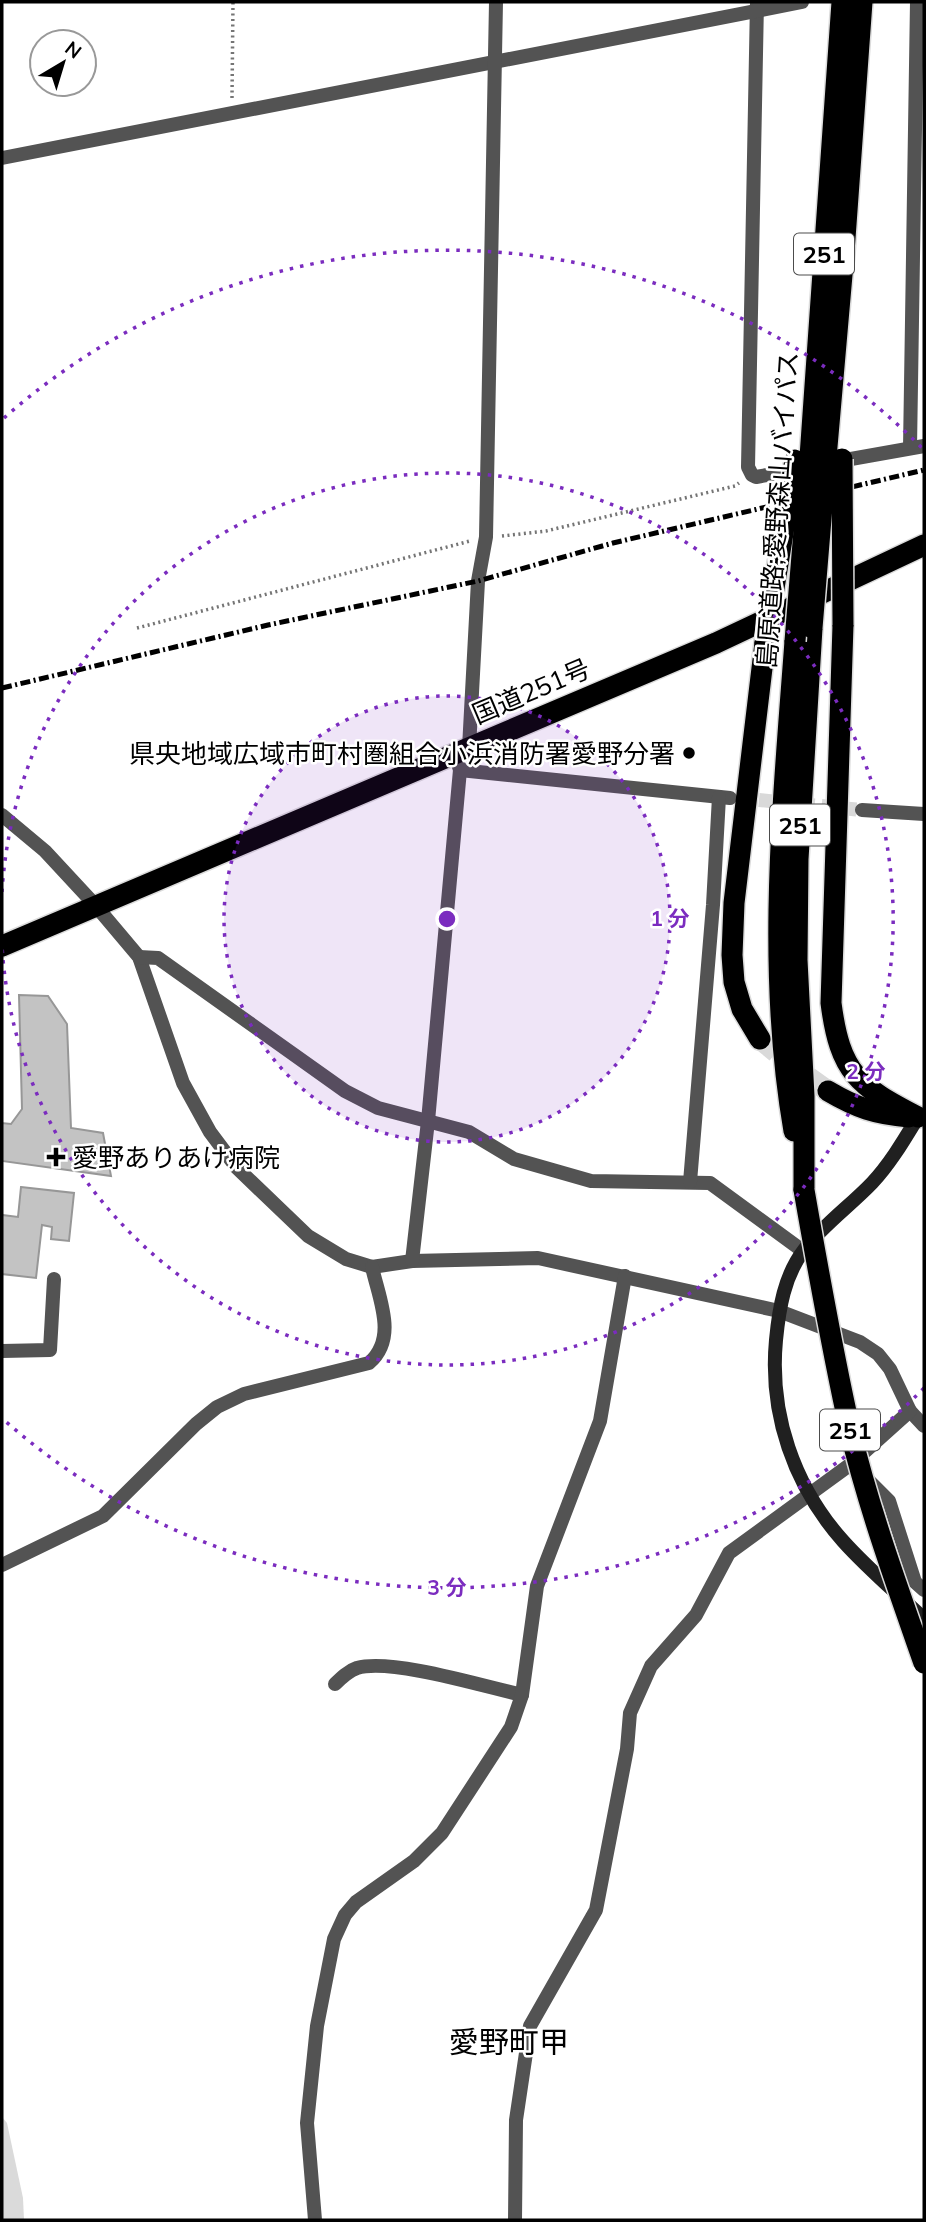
<svg xmlns="http://www.w3.org/2000/svg" width="926" height="2222" font-family="Mulish,'Noto Sans JP',sans-serif">
  <rect width="100%" height="100%" fill="#fff"/>
  <path fill="#dadada" d="M 2,2117 L 7,2123 L 23,2198 L 24,2220 L 2,2220 Z"/>
  <g fill="#c3c3c3" stroke="#979797" stroke-width="2">
    <path d="M 19,995 L 48,996 L 67,1024 L 71,1128 L 103,1133 L 111,1176 L 2,1161 L 2,1123 L 11,1124 L 22,1109 Z"/>
    <path d="M 21,1187 L 74,1193 L 69,1241 L 51,1239 L 52,1227 L 42,1225 L 36,1278 L 2,1274 L 2,1215 L 18,1217 Z"/>
  </g>
  <g fill="none" stroke-linecap="round" stroke-linejoin="round">
    <path stroke="#d9d9d9" stroke-width="14" stroke-dasharray="14 7" stroke-linecap="butt" d="M 738,798 L 862,810"/>
    <path stroke="#d9d9d9" stroke-width="21" stroke-dasharray="21 10" stroke-linecap="butt" d="M 760,1039 L 793,1066 L 828,1091"/>
    <defs>
      <g id="highway">
        <path d="M 810,457 L 842,2"/>
        <path d="M 826,458 L 844,252 L 862,2"/>
        <path d="M 843,625 L 831,1003 C 840,1073 858,1086 918,1117"/>
        <path d="M 2,946 L 716,643 L 924,545"/>
        <path d="M 760,1039 L 742,1009 L 734,982 L 732,955 L 734,903 L 765,643"/>
        <path d="M 828,1091 C 857,1108 875,1114 909,1117"/>
        <path d="M 794,1131 C 766,969 783,804 795,641"/>
        <path d="M 804,1190 L 804,1096 L 797,960 L 798,859 L 812,628"/>
      </g>
    </defs>
    <use href="#highway" stroke="#dbdbdb" stroke-width="24"/>
    <g stroke="#757575" stroke-width="3.5" stroke-dasharray="2 3.5" stroke-linecap="butt">
      <path d="M 232,98 L 233,2"/>
      <path d="M 502,536 L 546,531 L 735,486 L 739,483"/>
      <path d="M 137,628 L 470,541"/>
    </g>
    <g stroke="#535353" stroke-width="14">
      <path d="M 757,2 L 748,467 L 752,475 L 756,477 L 800,469"/>
      <path d="M 2,158 L 802,2"/>
      <path d="M 910,448 L 917,2"/>
      <path d="M 834,462 L 924,446"/>
      <path d="M 469,748 L 478,581 L 486,537 L 496,2"/>
      <path d="M 460,770 L 730,798"/>
      <path d="M 862,810 L 924,814"/>
      <path d="M 2,815 L 45,851 L 96,906 L 139,957 L 183,1083 L 210,1132 L 237,1168 L 308,1236 L 346,1259 L 372,1267 L 412,1261 L 538,1258 L 779,1311 L 860,1342 L 878,1354 L 890,1369 L 910,1411 L 924,1426"/>
      <path d="M 139,957 L 158,958 L 345,1091 L 378,1108 L 469,1132 L 514,1159 L 591,1181 L 710,1183 L 803,1251"/>
      <path d="M 690,1182 L 713,905 L 719,797"/>
      <path d="M 412,1261 L 428,1121 L 460,770 L 455,754"/>
      <path d="M 2,1351 L 50,1350 L 54,1279"/>
      <path d="M 862,1474 L 889,1501 L 915,1582 L 924,1590"/>
      <path d="M 2,1565 L 103,1516 L 196,1424 L 217,1407 L 244,1394 L 369,1363 C 398,1338 379,1299 372,1267"/>
      <path d="M 335,1684 C 341,1678 348,1671 357,1668 C 391,1658 483,1686 522,1695"/>
      <path d="M 315,2220 L 307,2123 L 317,2026 L 334,1939 L 345,1915 L 356,1902 L 414,1861 L 442,1833 L 511,1727 L 522,1695 L 537,1586 L 600,1421 L 625,1276"/>
      <path d="M 515,2220 L 516,2120 L 530,2026 L 596,1910 L 627,1749 L 630,1713 L 651,1666 L 696,1615 L 729,1553 L 851,1464 L 910,1411"/>
    </g>
    <path stroke="#202020" stroke-width="14" d="M 918,1117 C 904,1140 890,1164 872,1183 C 850,1206 823,1225 804,1250 C 784,1276 779,1309 776,1340 C 769,1414 794,1486 843,1541 C 868,1569 897,1593 924,1619"/>
    <use href="#highway" stroke="#000" stroke-width="21"/>
    <path stroke="#000" stroke-width="5" stroke-dasharray="10 3.5 2 3.5" stroke-linecap="butt" d="M 2,688 L 268,625 L 478,581 L 613,543 L 924,470"/>
    <defs>
      <g id="highway-bridge">
        <path d="M 842,459 L 843,625"/>
        <path d="M 812,628 L 826,458"/>
        <path d="M 795,641 L 810,457"/>
        <path d="M 765,643 L 795,460"/>
        <path d="M 804,1190 C 818,1270 832,1350 850,1430 C 869,1509 897,1586 924,1663"/>
      </g>
    </defs>
    <use href="#highway-bridge" stroke="#dbdbdb" stroke-width="24" stroke-linecap="butt"/>
    <use href="#highway-bridge" stroke="#000" stroke-width="21"/>
  </g>
  <circle cx="447" cy="919" r="223" fill="#7b2cbf" fill-opacity=".12"/>
  <g fill="none" stroke="#7b2cbf" stroke-width="3.5" stroke-dasharray="3.5 7">
    <circle cx="447" cy="919" r="223"/>
    <path d="M2 892A446 446 0 1 1 2 946"/>
    <path d="M924 1388A669 669 0 0 1 4 1420M4 418A669 669 0 0 1 924 450"/>
  </g>
  <g fill="#000" stroke="#fff" stroke-width="2.5">
    <circle cx="689" cy="753" r="7"/>
    <path d="M52.5 1146.5h7v7h7v7h-7v7h-7v-7h-7v-7h7z"/>
  </g>
  <g text-anchor="middle" dominant-baseline="central" stroke-width="5" stroke-linejoin="round" paint-order="stroke">
    <g fill="#fff" stroke="#4c4c4c" stroke-width="2">
      <rect x="794" y="233.5" width="60" height="41" rx="5"/>
      <rect x="770" y="804.5" width="60" height="41" rx="5"/>
      <rect x="820" y="1409.5" width="60" height="41" rx="5"/>
    </g>
    <g font-size="24" font-weight="bold" fill="#000">
      <text x="824" y="254">251</text>
      <text x="800" y="825">251</text>
      <text x="850" y="1430">251</text>
    </g>
    <g font-size="26" fill="#000" stroke="#fff">
      <text transform="translate(777 510) rotate(-86)">島原道路;愛野森山バイパス</text>
      <text transform="translate(531 691) rotate(-23)">国道251号</text>
    </g>
    <g font-size="26" fill="#000" stroke="#fff" text-anchor="end">
      <text x="675" y="753">県央地域広域市町村圏組合小浜消防署愛野分署</text>
      <text x="72" y="1157" text-anchor="start">愛野ありあけ病院</text>
    </g>
    <g font-size="30" fill="#000" stroke="#fff">
      <text x="509" y="2042">愛野町甲</text>
    </g>
  </g>
  <circle cx="447" cy="919" r="10" fill="#7b2cbf" stroke="#fff" stroke-width="3.5"/>
  <g font-size="21" text-anchor="middle" font-weight="bold" fill="#7b2cbf" stroke="#fff" stroke-width="5" stroke-linejoin="round" paint-order="stroke">
    <text x="670" y="926">1 分</text>
    <text x="866" y="1079">2 分</text>
    <text x="447" y="1595">3 分</text>
  </g>
  <rect width="926" height="2222" fill="none" stroke="#000000" stroke-width="7"/>
  <g transform="translate(63 63) rotate(38)"><circle r="33" fill="#ffffff" stroke="#999999" stroke-width="2"/>
  <path d="M0-5L12 26L0 18L-12 26Z" fill="#000000"/>
  <text y="-10" font-size="19" font-weight="bold" text-anchor="middle" fill="#000000">N</text>
  </g>
</svg>
